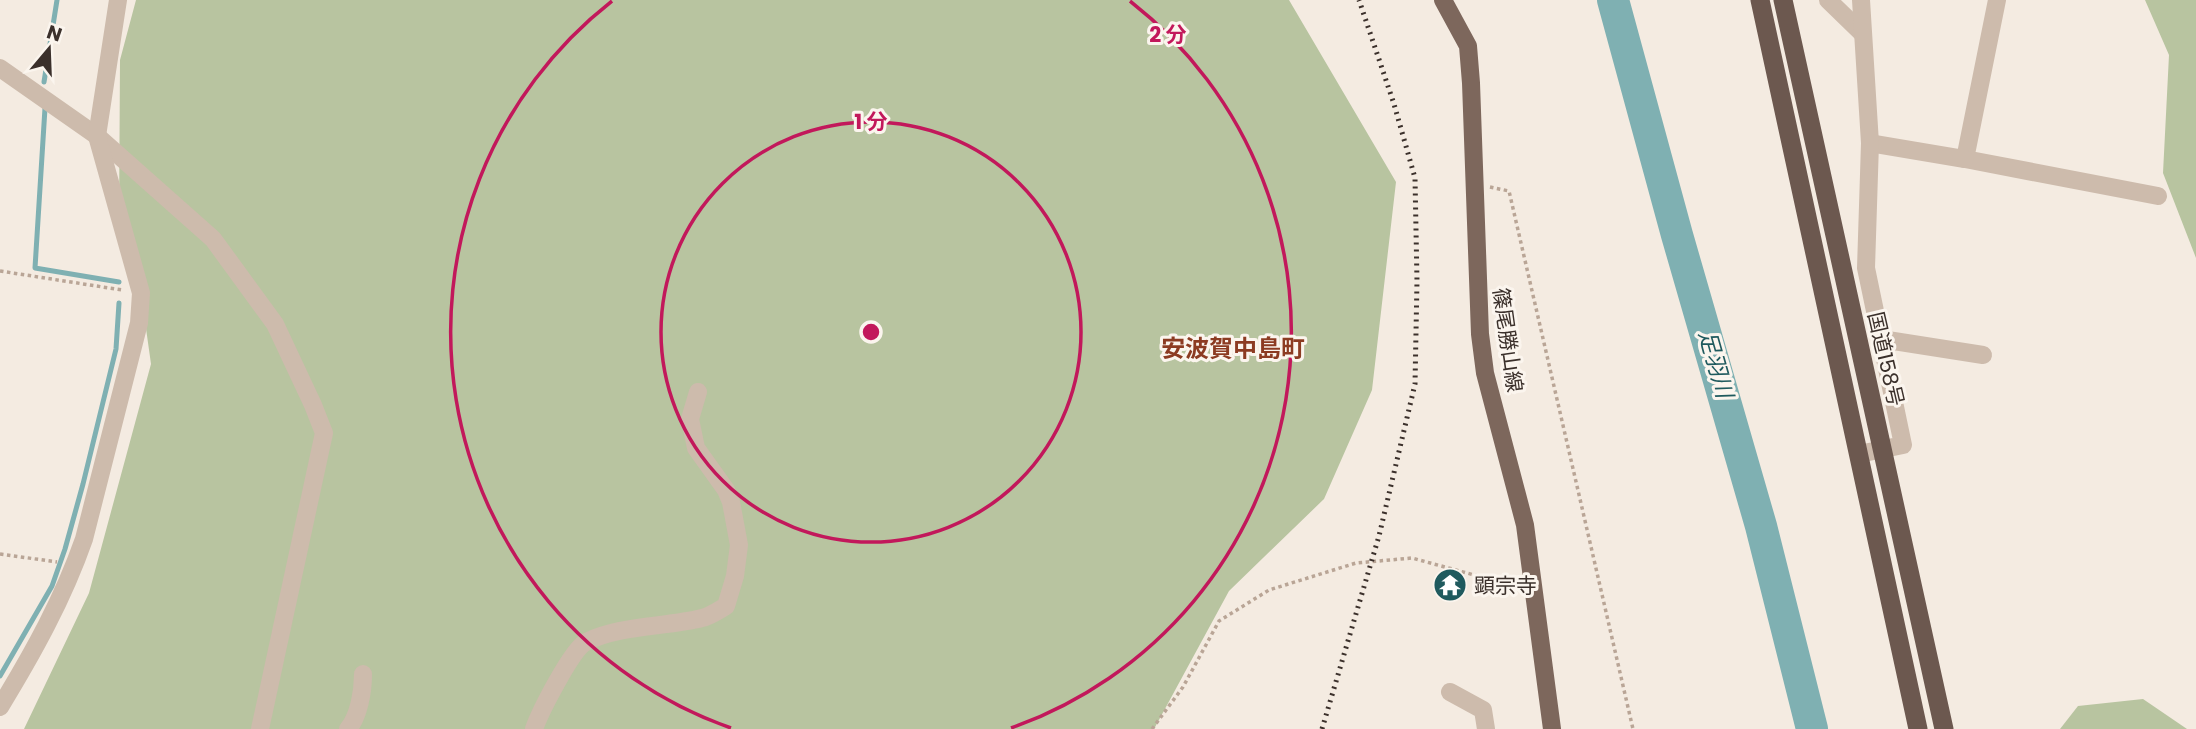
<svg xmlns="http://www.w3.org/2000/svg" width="2196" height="729" font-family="Poppins,'Noto Sans JP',sans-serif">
  <rect width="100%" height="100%" fill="#f4ebe1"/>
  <g fill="#b8c4a0">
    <path d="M 136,0 L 1289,0 L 1396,182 L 1372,390 L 1324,499 L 1229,591 L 1154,729 L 24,729 L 89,593 L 151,364 L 141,293 L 119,224 L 120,60 Z"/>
    <path d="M 2145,0 L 2196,0 L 2196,258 L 2163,173 L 2169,55 Z"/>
    <path d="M 2143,699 L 2187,729 L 2060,729 L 2078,706 Z"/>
  </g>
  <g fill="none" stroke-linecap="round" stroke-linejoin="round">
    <g stroke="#7fb0b2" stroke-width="5">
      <path d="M 44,82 L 57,0"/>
      <path d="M 45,108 L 35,268 L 119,282"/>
      <path d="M 0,676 L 52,586 L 65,549 L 83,484 L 116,349 L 119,303"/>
    </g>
    <path stroke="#7fb0b2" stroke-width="32" d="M 1613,0 L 1677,235 L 1761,526 L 1812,729"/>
    <g stroke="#b9a596" stroke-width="3.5" stroke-dasharray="3.5 3.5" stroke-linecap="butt">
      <path d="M 1490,187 L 1509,191 L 1633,729"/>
      <path d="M 0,271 L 122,290"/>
      <path d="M 0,554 L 57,562"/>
      <path d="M 1152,729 L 1183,687 L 1219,621 L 1269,590 L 1356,563 L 1412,558 L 1518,587"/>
    </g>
    <g stroke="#cdbbac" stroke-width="18">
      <path d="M 1828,0 L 1863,34"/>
      <path d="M 1997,0 L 1965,159 L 2158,196"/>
      <path d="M 0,68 L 97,136 L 213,239 L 275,324 L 313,405 L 324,433 L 260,729"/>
      <path d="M 1870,143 L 1965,159"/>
      <path d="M 1881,339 L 1983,355"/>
      <path d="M 1859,454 L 1903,445 L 1866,268 L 1870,143 L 1861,0"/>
      <path d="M 1450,692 L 1483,710 L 1486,729"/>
      <path d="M 0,707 C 33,653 63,599 84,539 L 139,323 L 141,293 L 97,136 L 118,0"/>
      <path d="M 348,729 C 359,716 363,691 363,674"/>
      <path d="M 534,729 C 540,712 572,649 586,642 C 619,625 667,627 702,618 C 711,616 719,610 726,606 L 735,576 L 739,545 L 731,502 L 726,490 L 696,448 L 690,419 L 698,392"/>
    </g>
    <path stroke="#7d675c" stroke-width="18" d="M 1443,0 L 1468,46 L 1471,83 L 1480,334 L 1485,373 L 1525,525 L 1552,729"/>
    <g stroke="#6c584f" stroke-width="19">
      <path d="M 1760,0 L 1918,729"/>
      <path d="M 1783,0 L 1944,729"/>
    </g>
    <path stroke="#3b302b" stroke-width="5" stroke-dasharray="2 5" stroke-linecap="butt" d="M 1322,729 L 1379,536 L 1415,384 L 1417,281 L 1415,178 L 1394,104 L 1359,0"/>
  </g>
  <g fill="none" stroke="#c2185b" stroke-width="3.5">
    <circle cx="871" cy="332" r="210"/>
    <path d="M731 728A420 420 0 0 1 612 1M1130 1A420 420 0 0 1 1011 728"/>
  </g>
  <defs>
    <symbol id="temple-disc" viewBox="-11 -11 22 22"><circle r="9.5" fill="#1f5a5e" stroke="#fbf5ee"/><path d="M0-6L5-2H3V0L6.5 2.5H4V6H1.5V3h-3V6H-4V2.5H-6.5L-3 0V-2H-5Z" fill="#fff"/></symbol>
  </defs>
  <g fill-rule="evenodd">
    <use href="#temple-disc" x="1431" y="566" width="38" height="38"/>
  </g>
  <g text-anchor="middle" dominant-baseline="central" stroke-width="6" stroke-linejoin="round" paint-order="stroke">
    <g font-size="21" fill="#3b302b" stroke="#fbf5ee">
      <text transform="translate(1508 340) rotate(82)">篠尾勝山線</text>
      <text transform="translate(1886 359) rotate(77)">国道158号</text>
    </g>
    <g font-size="21" fill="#3b302b" stroke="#fbf5ee" text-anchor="start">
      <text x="1474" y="585">顕宗寺</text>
    </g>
    <g font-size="23" font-style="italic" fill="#1f5a5e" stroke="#fbf5ee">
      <text transform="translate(1716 364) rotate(74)">足羽川</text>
    </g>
    <g font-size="24" font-weight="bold" fill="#8c3b22" stroke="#fbf5ee">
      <text x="1233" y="348">安波賀中島町</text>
    </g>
  </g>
  <circle cx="871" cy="332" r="10" fill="#c2185b" stroke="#fbf5ee" stroke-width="3.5"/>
  <g font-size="21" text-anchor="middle" font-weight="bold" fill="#c2185b" stroke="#fbf5ee" stroke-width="6" stroke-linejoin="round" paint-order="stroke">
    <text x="1168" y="42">2 分</text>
    <text x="871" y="129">1 分</text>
  </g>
  <g transform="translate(49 49) rotate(19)" stroke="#fbf5ee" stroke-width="5" paint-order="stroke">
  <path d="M0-5L12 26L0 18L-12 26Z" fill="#3b302b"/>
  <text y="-10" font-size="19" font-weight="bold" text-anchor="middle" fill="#3b302b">N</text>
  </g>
</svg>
